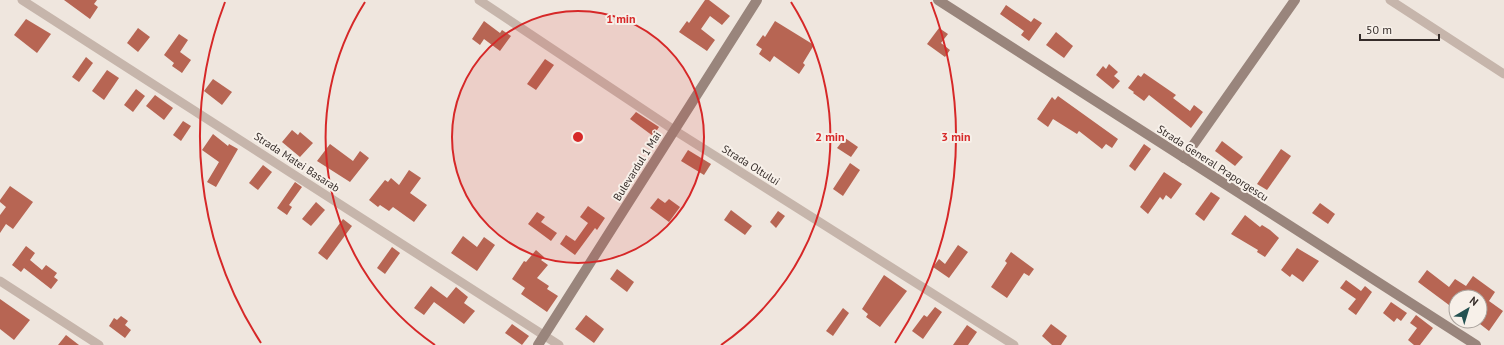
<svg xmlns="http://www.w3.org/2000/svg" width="1504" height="345" font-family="'PT Sans',sans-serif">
  <rect width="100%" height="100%" fill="#efe6de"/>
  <g fill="#b76553">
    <path d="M 64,0 L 97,0 L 94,4 L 98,7 L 90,19 Z"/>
    <path d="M 705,0 L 709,0 L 730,16 L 722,25 L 710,16 L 701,29 L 715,40 L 707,51 L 679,32 L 687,21 L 689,23 Z"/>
    <path d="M 1006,5 L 1031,22 L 1034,18 L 1042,23 L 1029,41 L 1021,35 L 1024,31 L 1000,14 Z"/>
    <path d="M 26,19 L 51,34 L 37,53 L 14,35 Z"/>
    <path d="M 484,21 L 500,33 L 502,30 L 511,36 L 500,51 L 484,39 L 480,45 L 472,39 Z"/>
    <path d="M 775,21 L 814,45 L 803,63 L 805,65 L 799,74 L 774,56 L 770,62 L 759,54 L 762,49 L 756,45 L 763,35 L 765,37 Z"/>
    <path d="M 138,28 L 150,37 L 138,52 L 127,43 Z"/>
    <path d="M 939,28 L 948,34 L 941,43 L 950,50 L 945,57 L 927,44 Z"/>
    <path d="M 1056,32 L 1073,46 L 1064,58 L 1046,45 Z"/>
    <path d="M 179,34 L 188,40 L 180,52 L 191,60 L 182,73 L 172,66 L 174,63 L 164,55 Z"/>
    <path d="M 86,57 L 93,63 L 79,82 L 72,77 Z"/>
    <path d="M 545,59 L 554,65 L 536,90 L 527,84 Z"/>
    <path d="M 1109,64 L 1118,72 L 1114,76 L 1120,81 L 1113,89 L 1096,75 L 1103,66 L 1106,69 Z"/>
    <path d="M 107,70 L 119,78 L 104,100 L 92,91 Z"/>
    <path d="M 1144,73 L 1176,95 L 1173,98 L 1190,111 L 1194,105 L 1203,112 L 1191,128 L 1149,95 L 1144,101 L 1133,93 L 1134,92 L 1128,88 L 1138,75 L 1141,77 Z"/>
    <path d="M 213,79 L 232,92 L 222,105 L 204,91 Z"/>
    <path d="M 136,89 L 145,96 L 133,112 L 124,105 Z"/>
    <path d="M 155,95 L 173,108 L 164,120 L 146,106 Z"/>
    <path d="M 1058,96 L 1118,139 L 1112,148 L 1106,144 L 1102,149 L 1079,131 L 1077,134 L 1053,119 L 1048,127 L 1037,119 L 1052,97 L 1055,100 Z"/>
    <path d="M 636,112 L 659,127 L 653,136 L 630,119 Z"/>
    <path d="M 183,121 L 191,126 L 181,141 L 173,135 Z"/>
    <path d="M 292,130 L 298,135 L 300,132 L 313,143 L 300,157 L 282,142 Z"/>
    <path d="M 213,134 L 228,146 L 229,144 L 238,149 L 216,187 L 207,182 L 219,162 L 202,150 Z"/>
    <path d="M 845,138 L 858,147 L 851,157 L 837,148 Z"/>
    <path d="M 1222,141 L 1243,157 L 1235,166 L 1215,151 Z"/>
    <path d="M 330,144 L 353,161 L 360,151 L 369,158 L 350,182 L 317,161 Z"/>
    <path d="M 1144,144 L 1151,149 L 1135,171 L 1129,166 Z"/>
    <path d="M 1281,149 L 1291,156 L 1267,190 L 1257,184 Z"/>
    <path d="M 688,150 L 711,164 L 704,175 L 681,161 Z"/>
    <path d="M 850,163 L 860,170 L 843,196 L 833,189 Z"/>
    <path d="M 263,165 L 272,172 L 258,190 L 249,183 Z"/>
    <path d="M 409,170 L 421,178 L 410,193 L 427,205 L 414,222 L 393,207 L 389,211 L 380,205 L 378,207 L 369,200 L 385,180 L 388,182 L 391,178 L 399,185 Z"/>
    <path d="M 1164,172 L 1182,184 L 1171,199 L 1166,195 L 1163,200 L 1160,197 L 1148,214 L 1140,207 Z"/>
    <path d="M 295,182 L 302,187 L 289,205 L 292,207 L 287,215 L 277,208 Z"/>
    <path d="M 10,186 L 33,202 L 13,229 L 6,224 L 0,233 L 0,215 L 6,207 L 0,202 L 0,200 Z"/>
    <path d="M 1211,192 L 1220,198 L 1204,221 L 1195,214 Z"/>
    <path d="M 658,198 L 665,203 L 669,199 L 680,207 L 669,222 L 650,208 Z"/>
    <path d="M 316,202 L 325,210 L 311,226 L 302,219 Z"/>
    <path d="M 1320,203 L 1335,214 L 1328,224 L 1312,213 Z"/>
    <path d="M 588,206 L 605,218 L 597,230 L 595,228 L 575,255 L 560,244 L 566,235 L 575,241 L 588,223 L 580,217 Z"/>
    <path d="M 731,210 L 752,226 L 745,235 L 724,220 Z"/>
    <path d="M 778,211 L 785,216 L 776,228 L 770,222 Z"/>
    <path d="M 537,212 L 545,217 L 541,222 L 557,233 L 551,241 L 528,224 Z"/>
    <path d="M 1245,215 L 1260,227 L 1262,225 L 1270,230 L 1279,238 L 1265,257 L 1257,252 L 1258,250 L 1231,234 Z"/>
    <path d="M 343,219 L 352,226 L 327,260 L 318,253 Z"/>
    <path d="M 463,236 L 477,247 L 484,237 L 495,245 L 477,271 L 451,253 Z"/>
    <path d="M 958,245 L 968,252 L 949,278 L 933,267 L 939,259 L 945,264 Z"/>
    <path d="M 26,246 L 35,253 L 30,260 L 42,270 L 46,265 L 57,273 L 54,277 L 58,280 L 51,289 L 24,268 L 21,272 L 12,265 Z"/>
    <path d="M 392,247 L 400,253 L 385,274 L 377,268 Z"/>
    <path d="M 1297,248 L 1319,261 L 1303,282 L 1292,274 L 1290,277 L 1281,270 Z"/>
    <path d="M 536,250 L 544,257 L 541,260 L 548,265 L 537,278 L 549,286 L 547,289 L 558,296 L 547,312 L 521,294 L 525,288 L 512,279 L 524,261 L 526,262 Z"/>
    <path d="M 1011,252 L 1034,269 L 1029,276 L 1024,273 L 1007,298 L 991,287 L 1007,263 L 1005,261 Z"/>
    <path d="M 617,269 L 634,282 L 627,292 L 610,279 Z"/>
    <path d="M 1427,270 L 1449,287 L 1455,279 L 1466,286 L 1473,276 L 1495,292 L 1489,301 L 1503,311 L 1489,331 L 1480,324 L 1480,297 L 1454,297 L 1449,305 L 1418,282 Z"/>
    <path d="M 884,275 L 907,291 L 880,327 L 866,317 L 868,314 L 862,309 Z"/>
    <path d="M 1346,280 L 1361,291 L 1365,286 L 1372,292 L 1356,315 L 1348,309 L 1356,299 L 1340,288 Z"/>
    <path d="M 431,286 L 447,298 L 456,287 L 468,297 L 464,303 L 475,311 L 464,324 L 434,302 L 424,315 L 414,308 Z"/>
    <path d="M 0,299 L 30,320 L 14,340 L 0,329 Z"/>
    <path d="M 1391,302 L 1407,313 L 1401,321 L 1397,318 L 1394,322 L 1383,313 Z"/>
    <path d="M 935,307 L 942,312 L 923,339 L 912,331 L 924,315 L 927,317 Z"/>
    <path d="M 843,308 L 849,313 L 833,336 L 826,331 Z"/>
    <path d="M 586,315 L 604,329 L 594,343 L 575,329 Z"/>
    <path d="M 1416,315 L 1433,328 L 1420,345 L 1414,345 L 1408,340 L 1417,328 L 1410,323 Z"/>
    <path d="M 121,316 L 128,321 L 125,325 L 131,330 L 125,338 L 109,326 L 114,318 L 117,320 Z"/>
    <path d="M 512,324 L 529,336 L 522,345 L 505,333 Z"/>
    <path d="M 1051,324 L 1067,336 L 1061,345 L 1052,345 L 1042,336 Z"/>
    <path d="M 967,325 L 977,332 L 968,345 L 953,345 Z"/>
    <path d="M 66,335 L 79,345 L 58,345 Z"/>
  </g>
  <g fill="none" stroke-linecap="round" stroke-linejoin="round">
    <g stroke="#c6b5ab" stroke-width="9">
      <path d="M 22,0 L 559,345"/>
      <path d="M 479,0 L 674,130 L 1014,345"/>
      <path d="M 1390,0 L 1504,74"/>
      <path d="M 0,281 L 99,345"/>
    </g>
    <g stroke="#99857c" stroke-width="10">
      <path d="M 938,0 L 1476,345"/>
      <path d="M 1184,158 L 1295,0"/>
      <path d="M 538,345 L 757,0"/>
    </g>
  </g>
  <circle cx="578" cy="137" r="126" fill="#d62828" fill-opacity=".12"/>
  <g fill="none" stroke="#d62828" stroke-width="2">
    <circle cx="578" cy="137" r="126"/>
    <path d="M435 345A252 252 0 0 1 365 2M791 2A252 252 0 0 1 721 345"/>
    <path d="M261 343A378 378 0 0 1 225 2M931 2A378 378 0 0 1 895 343"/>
  </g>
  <g text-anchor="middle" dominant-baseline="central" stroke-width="4" stroke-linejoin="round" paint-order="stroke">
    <g font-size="11" fill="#352c29" stroke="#f7f0e9">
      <text transform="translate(297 162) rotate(33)">Strada Matei Basarab</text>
      <text transform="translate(1213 163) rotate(33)">Strada General Praporgescu</text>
      <text transform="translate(751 165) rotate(32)">Strada Oltului</text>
      <text transform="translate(637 166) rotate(-58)">Bulevardul 1 Mai</text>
    </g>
  </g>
  <circle cx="578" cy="137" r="6" fill="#d62828" stroke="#f7f0e9" stroke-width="2"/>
  <g font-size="12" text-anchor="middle" font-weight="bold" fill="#d62828" stroke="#f7f0e9" stroke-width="4" stroke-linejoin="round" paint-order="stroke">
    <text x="621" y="23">1 min</text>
    <text x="830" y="141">2 min</text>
    <text x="956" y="141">3 min</text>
  </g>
  <g transform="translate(1468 309) rotate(38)"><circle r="19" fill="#f7f0e9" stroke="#a9a29c"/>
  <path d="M0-3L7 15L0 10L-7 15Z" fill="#245151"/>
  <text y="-6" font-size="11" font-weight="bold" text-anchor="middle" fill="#352c29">N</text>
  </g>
  <path d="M1360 34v6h79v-6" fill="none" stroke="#352c29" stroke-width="2"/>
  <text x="1366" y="34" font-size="12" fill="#352c29" stroke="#f7f0e9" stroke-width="3" paint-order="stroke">50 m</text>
</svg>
